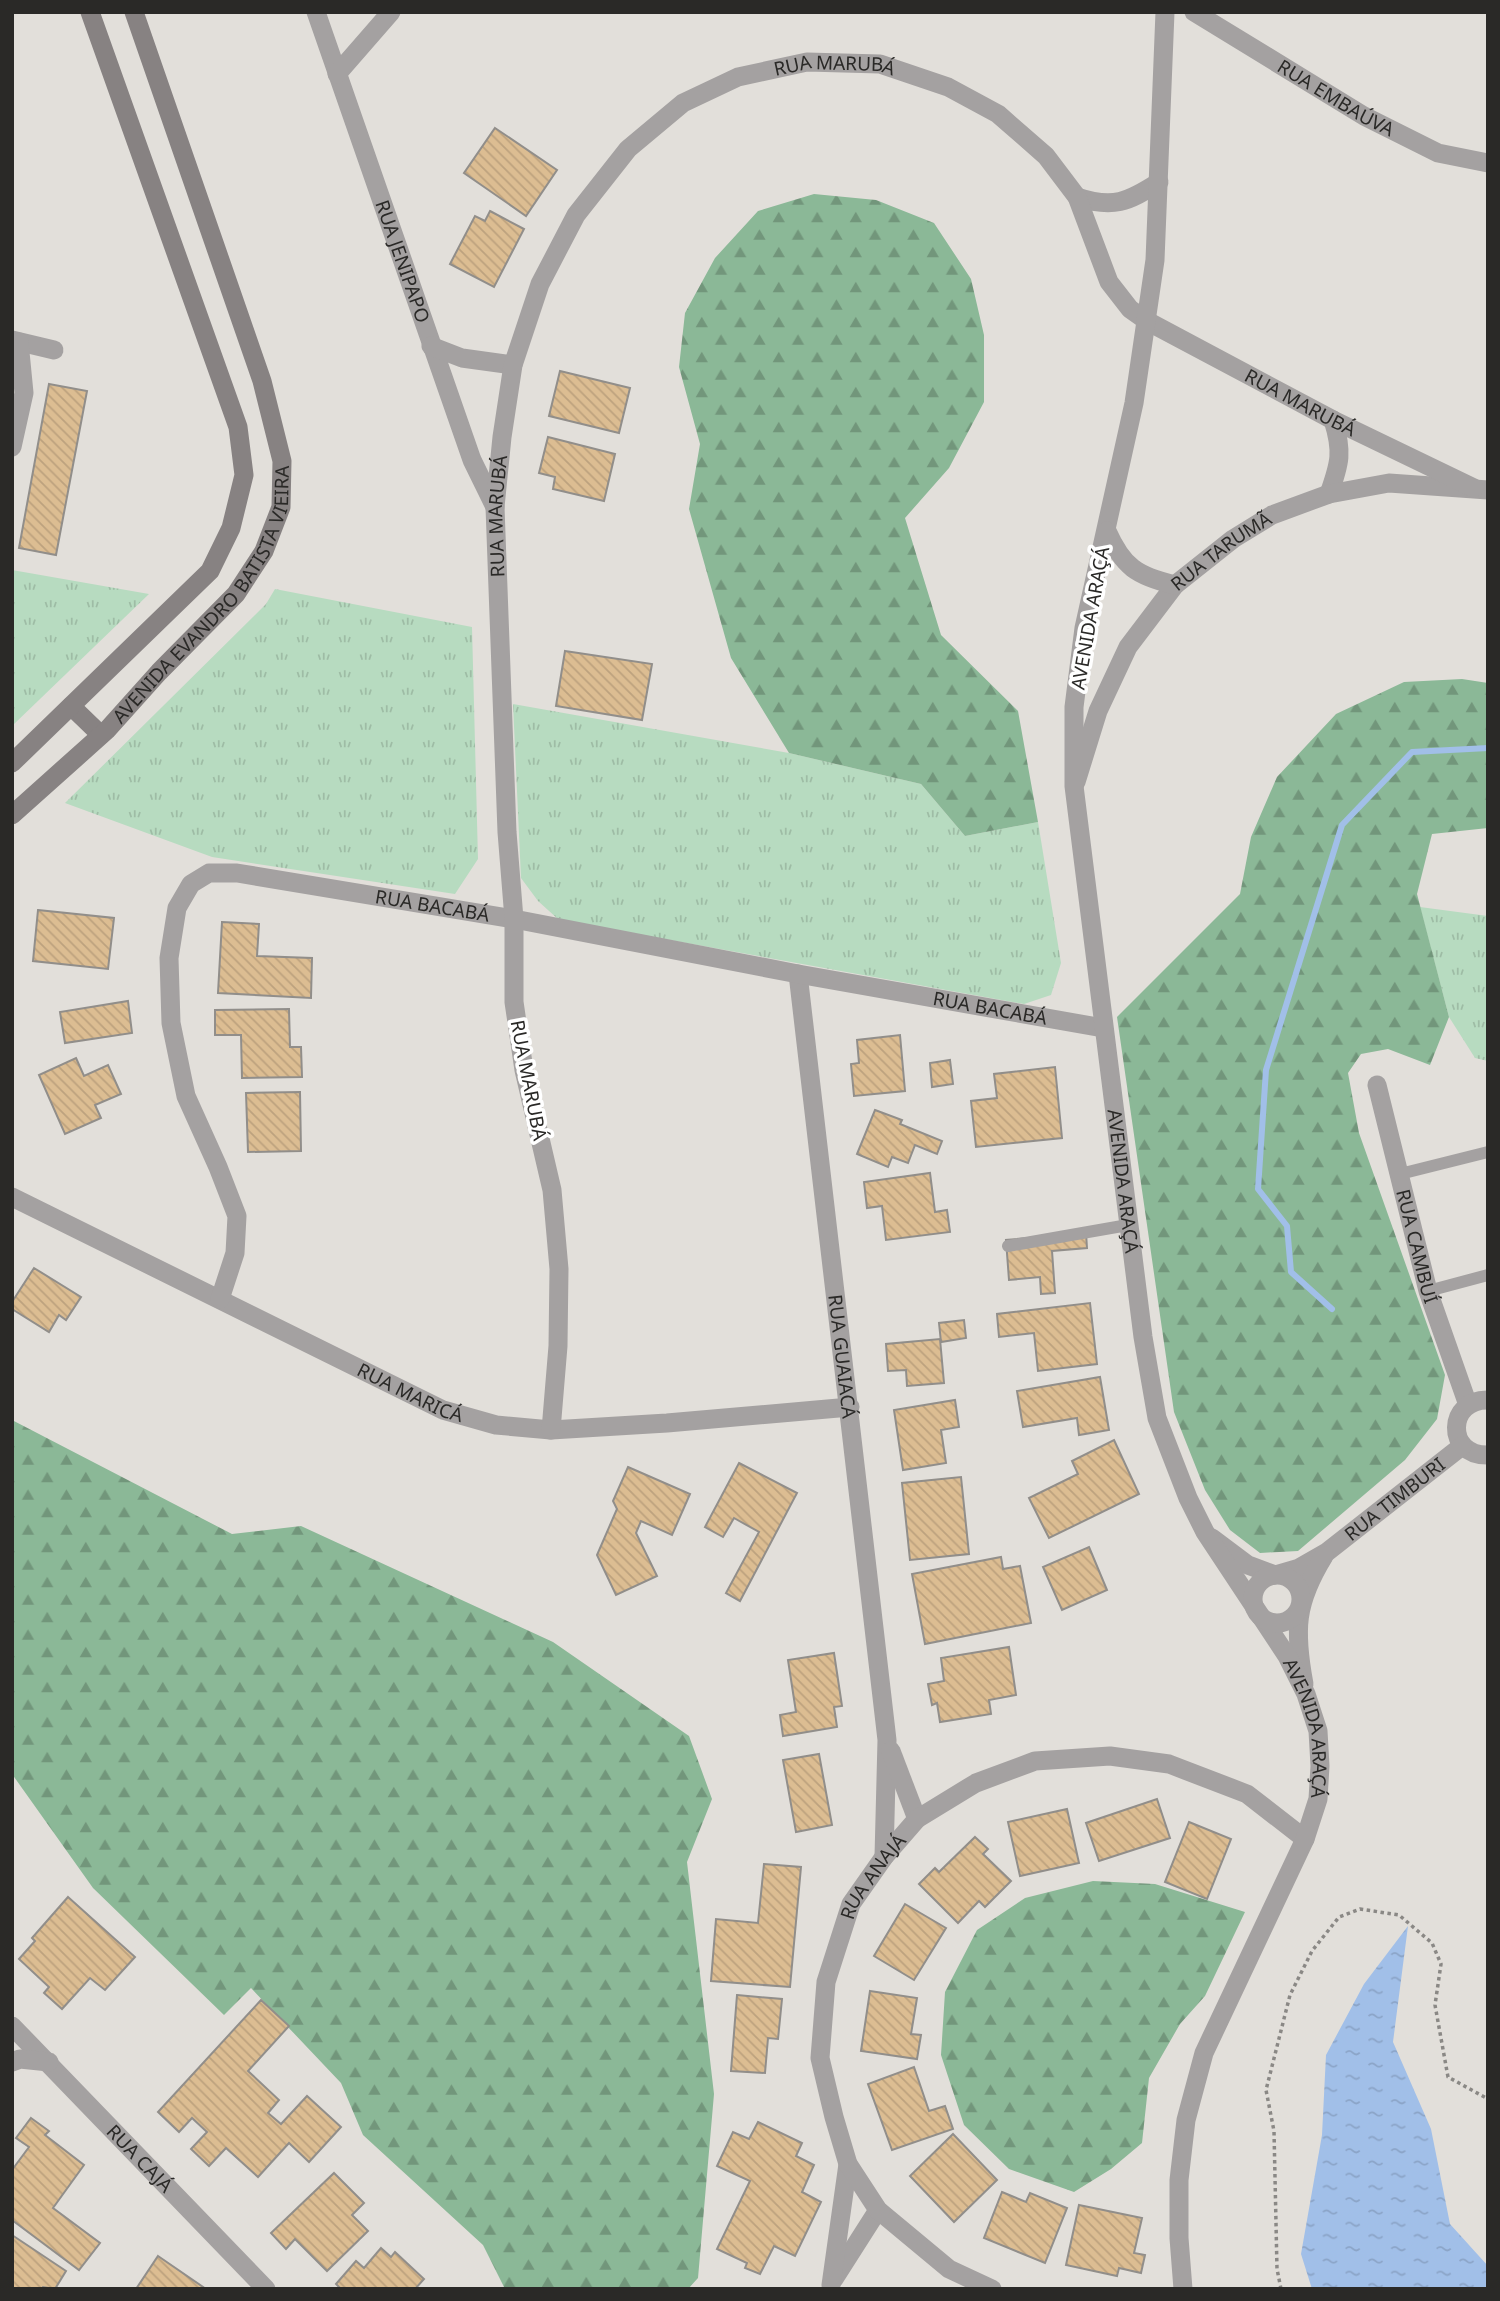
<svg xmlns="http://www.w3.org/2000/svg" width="1500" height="2301" font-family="'Noto Sans',sans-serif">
  <defs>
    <pattern id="grass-tufts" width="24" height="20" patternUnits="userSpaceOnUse" patternTransform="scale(1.75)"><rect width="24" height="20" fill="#b7dbc0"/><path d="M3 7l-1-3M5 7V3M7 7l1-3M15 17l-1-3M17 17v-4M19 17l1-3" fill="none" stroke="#9ebca5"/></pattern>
    <pattern id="forest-firs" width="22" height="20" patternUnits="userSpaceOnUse" patternTransform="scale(1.75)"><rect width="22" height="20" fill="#8bb897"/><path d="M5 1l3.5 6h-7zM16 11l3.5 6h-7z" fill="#72967b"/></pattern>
    <pattern id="water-ripples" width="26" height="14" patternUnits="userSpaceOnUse" patternTransform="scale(1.75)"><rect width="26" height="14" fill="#a1bfe8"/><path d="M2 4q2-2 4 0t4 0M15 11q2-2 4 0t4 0" fill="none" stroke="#8ba4c7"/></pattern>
    <pattern id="building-back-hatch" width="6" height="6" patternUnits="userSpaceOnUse" patternTransform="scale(1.75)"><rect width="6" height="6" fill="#dcbd92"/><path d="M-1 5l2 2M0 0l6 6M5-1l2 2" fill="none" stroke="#bda27e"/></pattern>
  </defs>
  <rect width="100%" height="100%" fill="#e2dfda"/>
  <g fill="url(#grass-tufts)">
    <path d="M 12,570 L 149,594 L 12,726 Z"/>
    <path d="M 275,589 L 472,627 L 478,859 L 455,894 L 212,857 L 65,803 L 266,604 Z"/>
    <path d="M 513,704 L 789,753 L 921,784 L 965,836 L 1038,822 L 1061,963 L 1051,995 L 1024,1004 L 559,920 L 538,901 L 521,878 Z"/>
    <path d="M 1420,907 L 1488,916 L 1488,1061 L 1475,1058 L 1449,1017 Z"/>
  </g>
  <g fill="url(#forest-firs)">
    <path d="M 814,194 L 876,200 L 934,223 L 971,279 L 984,335 L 984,402 L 949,468 L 905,518 L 941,635 L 1018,711 L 1038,822 L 965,836 L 921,784 L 789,753 L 731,658 L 689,509 L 700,444 L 679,367 L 685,313 L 715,258 L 758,211 Z"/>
    <path d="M 1462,679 L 1488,683 L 1488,828 L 1432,834 L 1417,894 L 1449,1017 L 1430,1065 L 1388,1049 L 1361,1054 L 1348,1073 L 1359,1133 L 1445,1375 L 1437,1419 L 1405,1460 L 1298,1551 L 1260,1553 L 1230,1530 L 1205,1490 L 1174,1412 L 1117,1017 L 1240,894 L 1251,837 L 1277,777 L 1336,714 L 1404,682 Z"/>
    <path d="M 12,1420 L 232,1534 L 301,1526 L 553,1642 L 689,1736 L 712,1799 L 687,1862 L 714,2094 L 698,2278 L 688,2289 L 505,2289 L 483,2245 L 363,2135 L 341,2083 L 251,1988 L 224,2015 L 93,1888 L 12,1774 Z"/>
    <path d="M 1093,1881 L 1155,1884 L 1245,1912 L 1205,1996 L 1180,2024 L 1149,2078 L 1142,2143 L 1111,2169 L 1074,2192 L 1009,2169 L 964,2125 L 941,2055 L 945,1992 L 977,1930 L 1025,1898 Z"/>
  </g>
  <path fill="url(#water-ripples)" d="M 1408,1926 L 1393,2042 L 1431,2129 L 1450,2224 L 1488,2266 L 1488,2289 L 1312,2289 L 1301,2254 L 1322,2135 L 1326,2055 L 1364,1984 Z"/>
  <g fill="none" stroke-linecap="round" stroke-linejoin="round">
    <path stroke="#a1bfe8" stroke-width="6" d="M 1332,1309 L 1291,1272 L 1287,1226 L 1258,1189 L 1266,1070 L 1342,825 L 1412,752 L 1488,748"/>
  </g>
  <g fill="url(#building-back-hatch)" stroke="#918e8a" stroke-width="2">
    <path d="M 495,128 L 557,170 L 526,216 L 464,173 Z"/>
    <path d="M 490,211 L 524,229 L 494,287 L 450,264 L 475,216 L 485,221 Z"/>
    <path d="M 560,371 L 630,388 L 619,433 L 549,416 Z"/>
    <path d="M 49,384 L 87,391 L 56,555 L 19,548 Z"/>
    <path d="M 548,437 L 615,454 L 604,501 L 553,489 L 555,477 L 539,473 Z"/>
    <path d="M 565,651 L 652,664 L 642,720 L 556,706 Z"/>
    <path d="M 38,910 L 114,918 L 108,969 L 33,961 Z"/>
    <path d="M 222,922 L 259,924 L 257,956 L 312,958 L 311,998 L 218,993 Z"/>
    <path d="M 128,1001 L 132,1033 L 65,1043 L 60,1012 Z"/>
    <path d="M 289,1009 L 290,1047 L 301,1047 L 302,1077 L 242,1078 L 241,1035 L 215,1035 L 215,1010 Z"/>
    <path d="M 900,1035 L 905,1091 L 854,1096 L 851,1064 L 859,1063 L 857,1040 Z"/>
    <path d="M 76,1058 L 84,1076 L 108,1065 L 121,1094 L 95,1105 L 101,1118 L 65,1134 L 39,1075 Z"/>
    <path d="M 950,1060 L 953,1084 L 932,1087 L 930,1063 Z"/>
    <path d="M 1055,1067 L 1062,1138 L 976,1147 L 971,1101 L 997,1098 L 994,1074 Z"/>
    <path d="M 300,1092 L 301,1151 L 248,1152 L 246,1093 Z"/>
    <path d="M 875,1110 L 902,1120 L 900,1124 L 942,1141 L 937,1154 L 915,1145 L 908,1163 L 892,1157 L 888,1167 L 857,1154 Z"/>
    <path d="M 930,1173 L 935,1212 L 947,1210 L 950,1232 L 886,1240 L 882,1206 L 867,1208 L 864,1182 Z"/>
    <path d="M 1086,1233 L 1087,1248 L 1052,1251 L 1055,1293 L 1041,1294 L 1040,1277 L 1009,1280 L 1006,1240 Z"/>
    <path d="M 34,1268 L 81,1297 L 66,1320 L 59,1315 L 49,1332 L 12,1309 L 12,1302 Z"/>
    <path d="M 1090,1303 L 1097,1364 L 1038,1371 L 1034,1333 L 999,1337 L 997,1314 Z"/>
    <path d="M 964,1320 L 966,1338 L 941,1342 L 939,1323 Z"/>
    <path d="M 940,1339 L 944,1383 L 907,1386 L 906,1370 L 888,1371 L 886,1344 Z"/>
    <path d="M 1100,1377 L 1109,1430 L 1079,1435 L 1077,1418 L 1023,1427 L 1017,1391 Z"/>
    <path d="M 955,1400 L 959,1427 L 941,1430 L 946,1463 L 903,1470 L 894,1410 Z"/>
    <path d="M 1114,1440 L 1139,1494 L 1049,1538 L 1029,1498 L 1078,1474 L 1072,1461 Z"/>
    <path d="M 739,1463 L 797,1493 L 740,1601 L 726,1593 L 759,1532 L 734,1518 L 723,1537 L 705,1527 Z"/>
    <path d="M 628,1467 L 690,1494 L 672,1535 L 641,1521 L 636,1533 L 657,1576 L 616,1595 L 597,1555 L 617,1509 L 613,1501 Z"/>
    <path d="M 961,1477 L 969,1554 L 910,1560 L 902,1483 Z"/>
    <path d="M 1089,1547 L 1107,1590 L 1062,1610 L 1043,1567 Z"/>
    <path d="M 1001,1557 L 1003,1569 L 1020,1566 L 1031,1623 L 925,1644 L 912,1574 Z"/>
    <path d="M 1009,1647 L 1016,1695 L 989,1700 L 991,1714 L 940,1722 L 937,1703 L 932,1705 L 928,1684 L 944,1681 L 941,1658 Z"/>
    <path d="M 834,1653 L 842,1706 L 834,1707 L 837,1727 L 783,1736 L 780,1715 L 796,1712 L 788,1660 Z"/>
    <path d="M 819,1754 L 832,1825 L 796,1832 L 783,1760 Z"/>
    <path d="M 1157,1799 L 1170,1838 L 1099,1861 L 1086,1823 Z"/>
    <path d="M 1067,1809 L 1079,1863 L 1020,1876 L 1008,1822 Z"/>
    <path d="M 1189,1822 L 1231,1839 L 1207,1899 L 1165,1882 Z"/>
    <path d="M 975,1837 L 988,1849 L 983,1854 L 1011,1881 L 985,1907 L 979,1901 L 958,1923 L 919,1884 L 935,1868 L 939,1872 Z"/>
    <path d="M 764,1864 L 801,1867 L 790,1987 L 711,1981 L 716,1919 L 758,1923 Z"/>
    <path d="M 68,1897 L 135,1957 L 105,1990 L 90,1978 L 62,2009 L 44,1993 L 49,1987 L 19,1959 L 35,1941 L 32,1938 Z"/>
    <path d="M 905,1904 L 946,1928 L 914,1980 L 874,1956 Z"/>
    <path d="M 870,1991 L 917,1998 L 911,2034 L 921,2035 L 917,2059 L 861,2051 Z"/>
    <path d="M 737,1995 L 782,1999 L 778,2039 L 768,2038 L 765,2073 L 731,2071 Z"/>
    <path d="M 261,2000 L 289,2026 L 248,2071 L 279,2100 L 268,2113 L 281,2124 L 307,2096 L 341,2127 L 309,2162 L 289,2143 L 258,2177 L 226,2148 L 209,2166 L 191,2149 L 207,2132 L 192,2118 L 179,2132 L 158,2112 Z"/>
    <path d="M 914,2067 L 929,2111 L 945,2106 L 953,2129 L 892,2150 L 868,2084 Z"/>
    <path d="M 31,2118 L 49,2131 L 45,2135 L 84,2165 L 53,2208 L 100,2243 L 79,2270 L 12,2220 L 12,2170 L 29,2147 L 16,2138 Z"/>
    <path d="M 758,2122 L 802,2143 L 796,2156 L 814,2165 L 802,2192 L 821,2202 L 795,2256 L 774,2246 L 760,2274 L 745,2268 L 747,2263 L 717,2249 L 750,2181 L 717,2166 L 733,2132 L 749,2139 Z"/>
    <path d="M 953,2134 L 997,2180 L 954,2222 L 910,2176 Z"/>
    <path d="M 334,2173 L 364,2203 L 352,2215 L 368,2231 L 327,2271 L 295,2239 L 286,2249 L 271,2233 Z"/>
    <path d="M 1002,2192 L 1026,2202 L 1030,2193 L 1067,2208 L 1045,2263 L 984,2238 Z"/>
    <path d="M 1079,2205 L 1142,2218 L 1134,2253 L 1145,2255 L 1141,2273 L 1119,2268 L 1117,2276 L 1066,2265 Z"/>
    <path d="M 12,2235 L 66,2271 L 55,2289 L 43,2287 L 41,2289 L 12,2289 Z"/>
    <path d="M 381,2248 L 391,2257 L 395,2252 L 424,2279 L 415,2289 L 341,2289 L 336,2284 L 356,2261 L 364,2268 Z"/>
    <path d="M 158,2256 L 206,2289 L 136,2289 Z"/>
  </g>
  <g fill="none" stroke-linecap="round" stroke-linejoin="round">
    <path stroke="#8a8885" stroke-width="3.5" stroke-dasharray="3.5 3.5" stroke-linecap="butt" d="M 1281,2289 L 1277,2269 L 1274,2131 L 1266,2090 L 1290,1995 L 1312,1951 L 1339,1917 L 1360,1909 L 1399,1915 L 1432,1943 L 1441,1964 L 1435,2005 L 1448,2077 L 1488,2099"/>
    <g stroke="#a4a1a1" stroke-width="12">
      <path d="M 1400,1174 L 1488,1152"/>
      <path d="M 1008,1246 L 1128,1225"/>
      <path d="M 1428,1291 L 1488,1275"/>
    </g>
    <g stroke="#a4a1a1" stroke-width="19">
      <path id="s1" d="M 316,12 L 472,460 L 495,507"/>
      <path id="s2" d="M 1194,12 L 1364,116 L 1438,153 L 1488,163"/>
      <path d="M 337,74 L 391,12"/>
      <path d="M 1077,197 C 1113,209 1128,202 1159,182"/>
      <path d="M 12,340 L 54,350"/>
      <path d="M 431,346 L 462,358 L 513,365"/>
      <path d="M 12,447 L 24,393 L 19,342"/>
      <path d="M 1329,494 C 1340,463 1343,452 1333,420"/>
      <path id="s3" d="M 1076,782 L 1098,711 L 1128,647 L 1175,585 L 1233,539 L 1272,515 L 1329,494 L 1389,483 L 1488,490"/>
      <path id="s4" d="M 798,974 L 887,1740 L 884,1857"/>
      <path id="s5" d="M 1377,1085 L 1428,1291 L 1468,1405"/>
      <path id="s6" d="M 12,1197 L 443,1410 L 496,1425 L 551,1430 L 667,1423 L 850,1407"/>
      <path id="s7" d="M 220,1299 L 235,1253 L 237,1216 L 218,1167 L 186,1096 L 171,1023 L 169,958 L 177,908 L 191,884 L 209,873 L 237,873 L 514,919 L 798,974 L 1103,1028"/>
      <path d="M 1488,1400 C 1447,1399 1445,1456 1488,1455"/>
      <path id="s8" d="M 551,1430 L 558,1346 L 559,1269 L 552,1190 L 524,1070 L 514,1002 L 514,919 L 507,832 L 495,507 L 502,437 L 513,365 L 540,284 L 576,215 L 628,149 L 683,103 L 738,77 L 807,62 L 880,64 L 948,87 L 998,114 L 1046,156 L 1077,197 L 1109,282 L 1130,309 L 1147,321 L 1333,420 L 1474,488"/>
      <path id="s9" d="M 1212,1538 L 1248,1565 L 1275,1575 L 1299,1568 L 1327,1552 L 1462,1446"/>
      <path d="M 1304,1684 C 1294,1630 1295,1603 1324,1556"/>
      <path d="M 891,1751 L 917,1819"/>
      <path id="s10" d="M 12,2026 L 266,2289"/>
      <path d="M 12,2062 L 20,2059 L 49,2062"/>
      <path d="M 834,2279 L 878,2210"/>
      <path d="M 831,2285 L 848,2164"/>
      <path id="s11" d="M 992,2289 L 949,2269 L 878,2210 L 848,2164 L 834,2117 L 820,2058 L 826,1982 L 851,1904 L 884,1857 L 917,1819 L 976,1783 L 1035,1761 L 1110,1756 L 1169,1764 L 1247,1794 L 1305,1839"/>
    </g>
    <g stroke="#a4a1a1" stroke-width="19">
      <path id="s12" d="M 1165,12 L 1155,260 L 1134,403 L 1084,628 L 1074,707 L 1074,786 L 1143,1337 L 1157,1418 L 1188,1498 L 1205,1532 L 1287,1656 L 1306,1694 L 1318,1731 L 1320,1766 L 1318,1799 L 1305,1839 L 1204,2053 L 1186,2120 L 1179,2180 L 1179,2238 L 1183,2289"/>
      <path d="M 1107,531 C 1123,567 1137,576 1175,585"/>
      <circle cx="1277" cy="1599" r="24"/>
    </g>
    <g stroke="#878282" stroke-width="19">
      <path d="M 71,706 L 101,735"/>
      <path d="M 12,763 L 210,571 L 231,528 L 244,475 L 238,427 L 90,12"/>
      <path id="s13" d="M 12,815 L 107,730 L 159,672 L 236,594 L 264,551 L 281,507 L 282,461 L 262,381 L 134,12"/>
    </g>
  </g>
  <g text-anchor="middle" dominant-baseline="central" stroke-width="7" stroke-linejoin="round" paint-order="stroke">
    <g font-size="19" fill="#2a2927" stroke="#fff">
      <text stroke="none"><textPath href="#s8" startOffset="1549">RUA MARUBÁ</textPath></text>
      <text stroke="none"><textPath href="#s2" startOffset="166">RUA EMBAÚVA</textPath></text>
      <text stroke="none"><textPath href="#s1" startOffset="264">RUA JENIPAPO</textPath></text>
      <text stroke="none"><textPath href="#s8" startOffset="2158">RUA MARUBÁ</textPath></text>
      <text stroke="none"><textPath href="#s8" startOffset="919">RUA MARUBÁ</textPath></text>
      <text stroke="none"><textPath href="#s3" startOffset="280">RUA TARUMÃ</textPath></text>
      <text stroke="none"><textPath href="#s13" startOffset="298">AVENIDA EVANDRO BATISTA VIEIRA</textPath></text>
      <text transform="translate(1090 618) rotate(-80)">AVENIDA ARAÇÁ</text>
      <text stroke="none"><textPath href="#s7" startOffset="681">RUA BACABÁ</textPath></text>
      <text stroke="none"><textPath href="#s7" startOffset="1248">RUA BACABÁ</textPath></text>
      <text transform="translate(529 1080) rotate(79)">RUA MARUBÁ</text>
      <text stroke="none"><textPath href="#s12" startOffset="1180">AVENIDA ARAÇÁ</textPath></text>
      <text stroke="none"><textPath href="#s5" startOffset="166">RUA CAMBUÍ</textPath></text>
      <text stroke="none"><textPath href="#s4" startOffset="385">RUA GUAIACÁ</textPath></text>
      <text stroke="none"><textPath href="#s6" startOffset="444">RUA MARICÁ</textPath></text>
      <text stroke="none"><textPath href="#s9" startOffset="217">RUA TIMBURI</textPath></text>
      <text stroke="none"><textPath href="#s12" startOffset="1768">AVENIDA ARAÇÁ</textPath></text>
      <text stroke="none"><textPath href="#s11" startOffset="497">RUA ANAJÁ</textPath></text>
      <text stroke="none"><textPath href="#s10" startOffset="184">RUA CAJÁ</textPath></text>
    </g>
  </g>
  <rect width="1500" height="2301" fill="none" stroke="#2a2927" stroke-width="28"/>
</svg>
